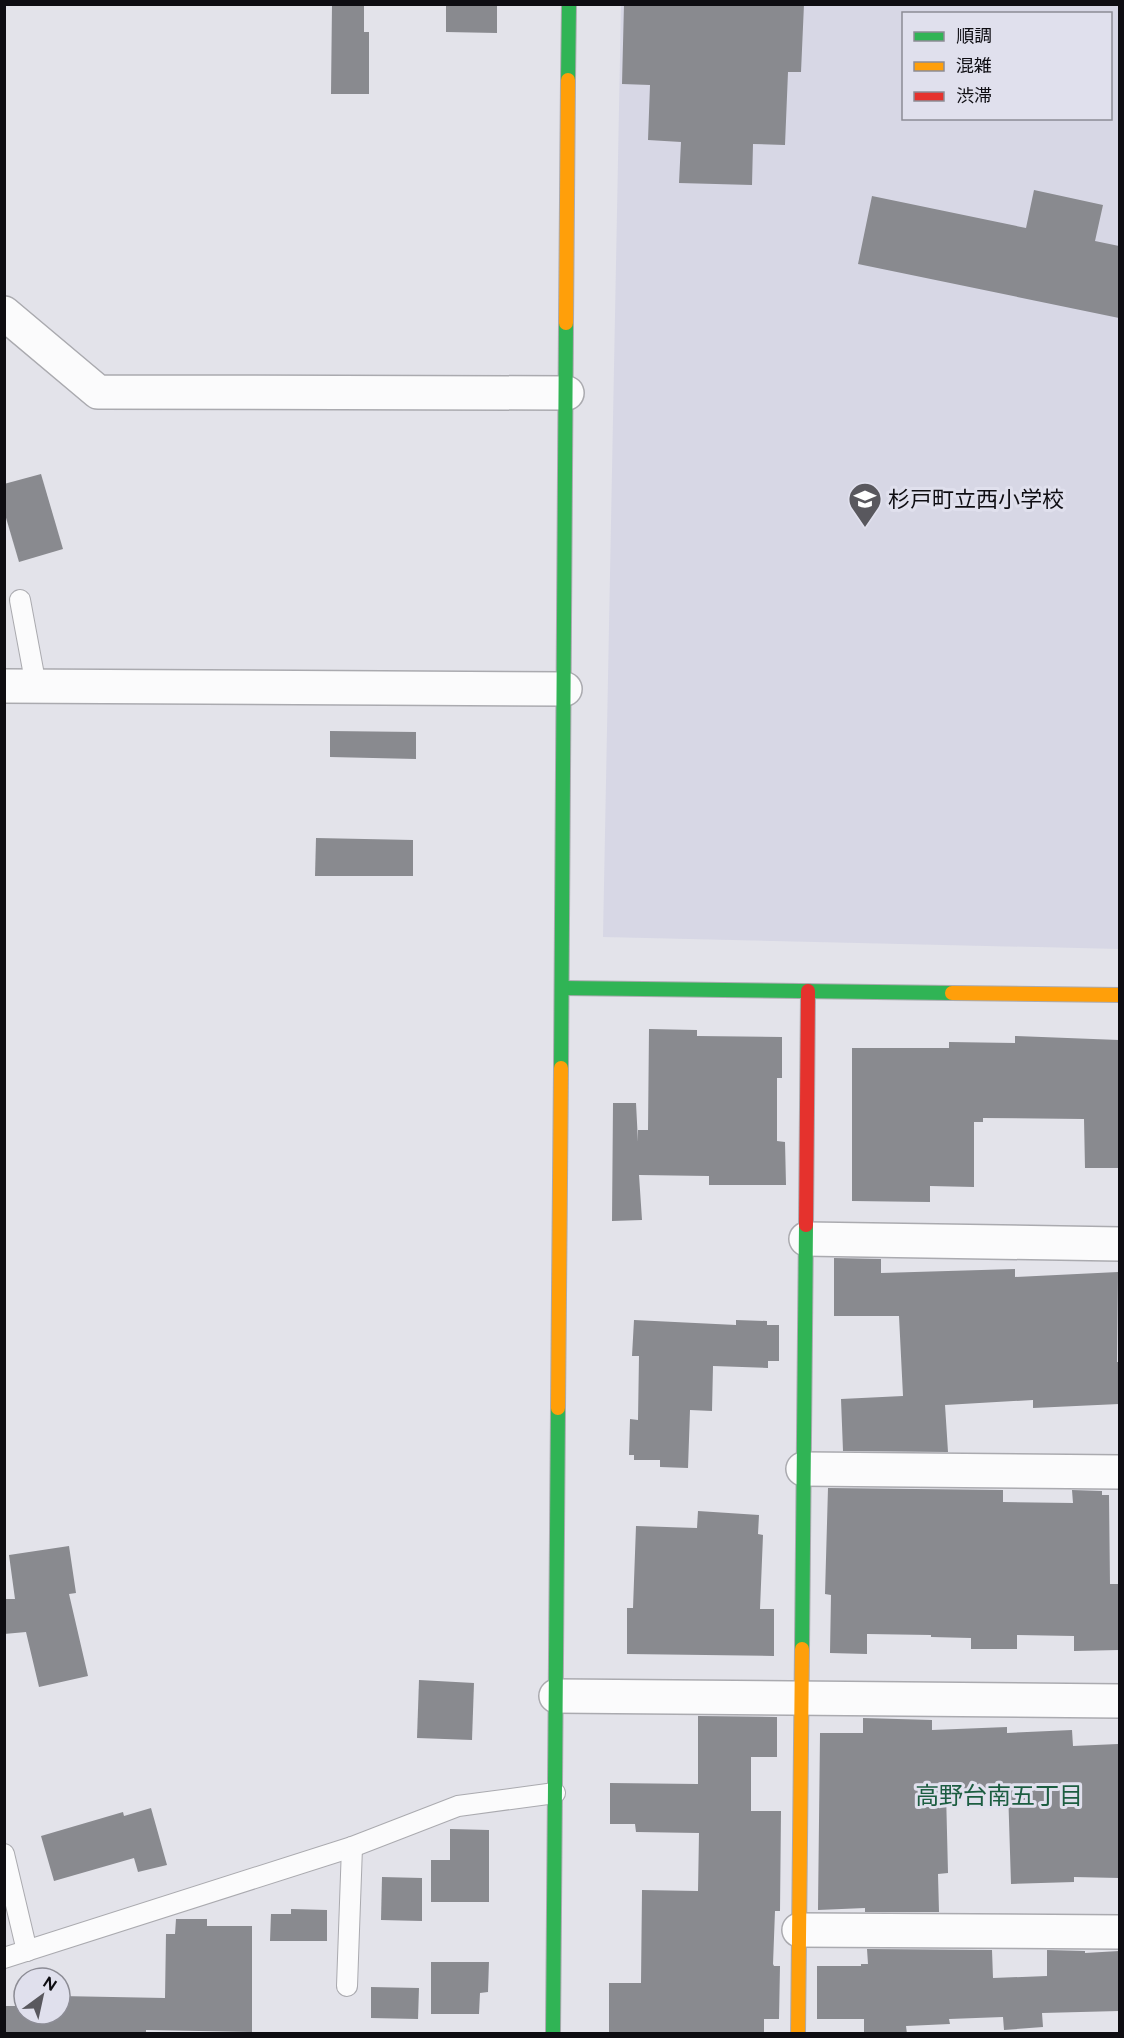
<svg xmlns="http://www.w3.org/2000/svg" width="1124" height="2038" font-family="Figtree,'Noto Sans JP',sans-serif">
  <rect width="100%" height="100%" fill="#e3e3ea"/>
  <path fill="#d7d7e5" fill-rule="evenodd" d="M 621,5 L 1119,5 L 1119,949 L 603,937 ZM 904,14 L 1110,14 L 1110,118 L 904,118 Z"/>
  <g fill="#898a8f">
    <path d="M 332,4 L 364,4 L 364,32 L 369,32 L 369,94 L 331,94 Z"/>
    <path d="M 446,4 L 497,4 L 497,33 L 446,32 Z"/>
    <path d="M 624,4 L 804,4 L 801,72 L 788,72 L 785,145 L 753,144 L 752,185 L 679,183 L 681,142 L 648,140 L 650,85 L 622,84 Z"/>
    <path d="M 1034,190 L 1103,205 L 1095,241 L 1119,246 L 1119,318 L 858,264 L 872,196 L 1026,228 Z"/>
    <path d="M 41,474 L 63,549 L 19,562 L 4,511 L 4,484 Z"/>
    <path d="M 330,731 L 416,732 L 416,759 L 330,757 Z"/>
    <path d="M 316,838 L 413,840 L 413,876 L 315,876 Z"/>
    <path d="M 649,1029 L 697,1030 L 697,1036 L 782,1037 L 782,1078 L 777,1078 L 777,1141 L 785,1142 L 786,1185 L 709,1185 L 709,1176 L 639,1175 L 642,1220 L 612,1221 L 613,1103 L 636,1103 L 638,1142 L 638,1130 L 648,1130 Z"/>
    <path d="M 1015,1036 L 1119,1040 L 1119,1168 L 1085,1168 L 1084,1119 L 983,1118 L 983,1122 L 974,1122 L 974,1187 L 930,1186 L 930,1202 L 852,1201 L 852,1048 L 949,1048 L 949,1042 L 1015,1043 Z"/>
    <path d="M 834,1258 L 881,1259 L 881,1273 L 1015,1269 L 1015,1277 L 1118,1272 L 1117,1362 L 1119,1362 L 1119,1404 L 1033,1408 L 1033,1400 L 945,1405 L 948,1452 L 843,1451 L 841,1399 L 903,1396 L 899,1316 L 834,1316 Z"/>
    <path d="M 634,1320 L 736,1325 L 736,1320 L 767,1321 L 767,1325 L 779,1325 L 779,1361 L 768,1361 L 768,1368 L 713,1366 L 712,1411 L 690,1410 L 688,1468 L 660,1467 L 660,1460 L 634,1460 L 634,1455 L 629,1455 L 630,1419 L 638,1420 L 639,1356 L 632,1356 Z"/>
    <path d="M 828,1488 L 1003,1490 L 1003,1502 L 1073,1503 L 1072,1490 L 1102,1491 L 1102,1495 L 1109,1495 L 1110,1584 L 1119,1584 L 1119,1650 L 1074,1651 L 1074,1636 L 1017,1635 L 1017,1649 L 971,1649 L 971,1638 L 931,1637 L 931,1635 L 867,1634 L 867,1654 L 830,1653 L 831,1595 L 825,1594 Z"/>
    <path d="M 698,1511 L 759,1515 L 758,1534 L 763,1535 L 760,1609 L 774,1609 L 774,1656 L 627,1654 L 627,1608 L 633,1608 L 636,1526 L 697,1528 Z"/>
    <path d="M 69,1546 L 76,1593 L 69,1594 L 88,1676 L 39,1687 L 26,1632 L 4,1634 L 4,1599 L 15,1599 L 9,1555 Z"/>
    <path d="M 419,1680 L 474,1683 L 472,1740 L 417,1738 Z"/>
    <path d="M 698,1716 L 777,1717 L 777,1757 L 751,1757 L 751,1811 L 781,1811 L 780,1911 L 775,1911 L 773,1964 L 774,1966 L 780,1966 L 779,2019 L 764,2019 L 764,2034 L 609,2034 L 609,1983 L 641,1983 L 642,1890 L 698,1891 L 699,1833 L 636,1832 L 635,1824 L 610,1824 L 610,1783 L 698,1784 Z"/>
    <path d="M 863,1718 L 932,1720 L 932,1730 L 1007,1727 L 1007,1733 L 1072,1730 L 1073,1746 L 1118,1744 L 1119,1878 L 1074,1877 L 1074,1882 L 1011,1884 L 1008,1789 L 946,1792 L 948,1873 L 938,1874 L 939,1912 L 865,1912 L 865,1908 L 818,1910 L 820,1733 L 863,1733 Z"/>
    <path d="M 151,1808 L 167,1865 L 138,1872 L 134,1858 L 54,1881 L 41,1836 L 123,1812 L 124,1816 Z"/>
    <path d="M 450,1829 L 489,1830 L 489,1902 L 431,1902 L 431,1860 L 450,1860 Z"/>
    <path d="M 382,1877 L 422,1878 L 422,1921 L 381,1920 Z"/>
    <path d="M 291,1909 L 327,1910 L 327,1941 L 270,1941 L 271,1914 L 291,1914 Z"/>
    <path d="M 176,1919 L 207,1919 L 207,1926 L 252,1926 L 252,2032 L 146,2030 L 146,2034 L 4,2034 L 4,2006 L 24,2006 L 24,2014 L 60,2014 L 60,1996 L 165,1998 L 166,1934 L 175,1934 Z"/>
    <path d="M 867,1949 L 992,1950 L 993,1978 L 1047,1976 L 1047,1950 L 1085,1951 L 1085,1953 L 1119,1951 L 1119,2011 L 1042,2013 L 1043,2027 L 1004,2030 L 1003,2017 L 949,2019 L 950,2024 L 906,2026 L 907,2034 L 864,2034 L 864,2019 L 817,2019 L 817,1966 L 861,1966 L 861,1964 L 868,1964 Z"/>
    <path d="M 431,1962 L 489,1962 L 488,1992 L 480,1993 L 479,2014 L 431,2014 Z"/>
    <path d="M 371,1987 L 419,1988 L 418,2019 L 371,2018 Z"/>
  </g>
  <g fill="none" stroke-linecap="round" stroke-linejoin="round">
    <defs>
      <g id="lane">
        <path d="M 20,600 L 36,686"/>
        <path d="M 4,1854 L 27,1951"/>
        <path d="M 4,1958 L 352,1847 L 458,1806 L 555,1793"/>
        <path d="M 347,1986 L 352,1847"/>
      </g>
      <g id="street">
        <path d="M 4,313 L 98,392 L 567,393"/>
        <path d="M 4,686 L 565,689"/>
        <path d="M 806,1239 L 1120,1244"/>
        <path d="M 803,1469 L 1120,1472"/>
        <path d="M 556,1696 L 1120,1701"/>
        <path d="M 799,1930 L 1120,1932"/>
      </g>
      <g id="fast">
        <path d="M 568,80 L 569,4"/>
        <path d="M 562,988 L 952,993"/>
        <path d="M 561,1068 L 566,323"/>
        <path d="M 802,1649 L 806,1225"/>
        <path d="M 553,2034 L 558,1408"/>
      </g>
      <g id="slow">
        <path d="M 566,323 L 568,80"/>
        <path d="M 952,993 L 1120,995"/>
        <path d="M 558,1408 L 561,1068"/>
        <path d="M 798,2034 L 802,1649"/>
      </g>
      <path id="jam" d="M 806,1225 L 808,991"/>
    </defs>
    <use href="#lane" stroke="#aaaaaf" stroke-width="22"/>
    <use href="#street" stroke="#aaaaaf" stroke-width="36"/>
    <use href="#fast" stroke="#aaaaaf" stroke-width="16"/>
    <use href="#slow" stroke="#aaaaaf" stroke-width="16"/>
    <use href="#jam" stroke="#aaaaaf" stroke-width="16"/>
    <use href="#lane" stroke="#fbfbfc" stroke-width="20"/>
    <use href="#street" stroke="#fbfbfc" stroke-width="33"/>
    <use href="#fast" stroke="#30b455" stroke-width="14"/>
    <use href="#slow" stroke="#ff9f0a" stroke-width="14"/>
    <use href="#jam" stroke="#e5322d" stroke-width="14"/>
  </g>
  <defs>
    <symbol id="school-pin" viewBox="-11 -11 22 30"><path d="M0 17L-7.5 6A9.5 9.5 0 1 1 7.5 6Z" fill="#59585e" stroke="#e0e0ed"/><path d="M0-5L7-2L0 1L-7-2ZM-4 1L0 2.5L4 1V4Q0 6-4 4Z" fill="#fff"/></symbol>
  </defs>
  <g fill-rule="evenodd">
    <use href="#school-pin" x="846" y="480" width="38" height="52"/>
  </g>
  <g text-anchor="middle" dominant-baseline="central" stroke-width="6" stroke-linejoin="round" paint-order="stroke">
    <g font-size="22" fill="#0e0d12" stroke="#e0e0ed" text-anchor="start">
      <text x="888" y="499">杉戸町立西小学校</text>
    </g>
    <g font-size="24" fill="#1c5d41" stroke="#e0e0ed">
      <text x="999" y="1795">高野台南五丁目</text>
    </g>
  </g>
  <rect width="1124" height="2038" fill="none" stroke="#0e0d12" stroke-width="12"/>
  <rect x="902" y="12" width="210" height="108" fill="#e0e0ed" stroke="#8c8c95" stroke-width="1.5"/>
  <rect x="914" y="32" width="30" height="9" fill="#30b455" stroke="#8c8c95" stroke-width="1.5"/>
  <text x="956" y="42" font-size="18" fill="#0e0d12">順調</text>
  <rect x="914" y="62" width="30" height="9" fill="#ff9f0a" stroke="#8c8c95" stroke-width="1.5"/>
  <text x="956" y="72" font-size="18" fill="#0e0d12">混雑</text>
  <rect x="914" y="92" width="30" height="9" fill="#e5322d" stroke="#8c8c95" stroke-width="1.5"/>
  <text x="956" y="102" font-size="18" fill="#0e0d12">渋滞</text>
  <g transform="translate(42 1996) rotate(33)"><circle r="28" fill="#e0e0ed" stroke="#8c8c95" stroke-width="1.5"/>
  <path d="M0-4.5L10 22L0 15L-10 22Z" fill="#59585e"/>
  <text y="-9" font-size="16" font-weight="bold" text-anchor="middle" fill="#0e0d12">N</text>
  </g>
</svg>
